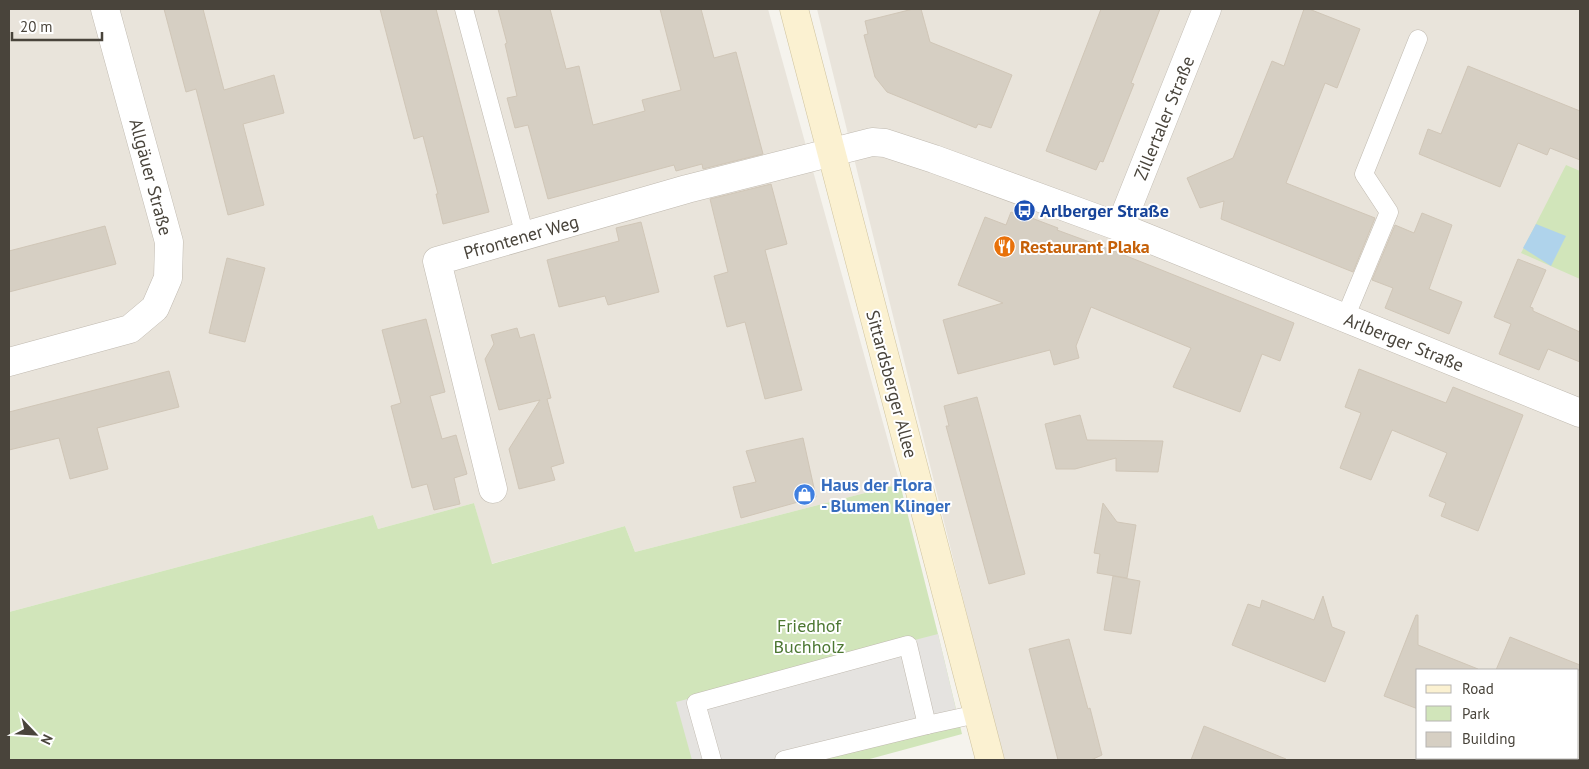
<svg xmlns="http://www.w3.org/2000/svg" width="1589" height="769" font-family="'PT Sans',sans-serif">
  <rect width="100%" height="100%" fill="#f5f3ed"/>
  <g fill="#e9e4db" fill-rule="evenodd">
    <path d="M 9,9 L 768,9 L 900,484 L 635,552 L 625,526 L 491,564 L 474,503 L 378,529 L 373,515 L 9,612 Z"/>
    <path d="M 817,9 L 1580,9 L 1580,760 L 1003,760 ZM 1418,670 L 1578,670 L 1578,758 L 1418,758 Z"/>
  </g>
  <g fill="#d1e5ba">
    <path d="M 1566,165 L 1580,171 L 1580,279 L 1521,253 Z"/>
    <path d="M 900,484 L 938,634 L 962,734 L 866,760 L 9,760 L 9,612 L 373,515 L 378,529 L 474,503 L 492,564 L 625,526 L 635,552 Z"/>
  </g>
  <path fill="#e5e3e0" d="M 938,634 L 958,718 L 783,760 L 692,760 L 676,702 Z"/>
  <path fill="#afd3eb" d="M 1536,224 L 1566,236 L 1551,266 L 1523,248 Z"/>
  <g fill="#d6cfc3" stroke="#d0c6b7">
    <path d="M 164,9 L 203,9 L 224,90 L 274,75 L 284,113 L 243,124 L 264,205 L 228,215 L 196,89 L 186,92 Z"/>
    <path d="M 380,9 L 436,9 L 489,212 L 443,224 L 436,194 L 438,194 L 423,136 L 414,139 Z"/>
    <path d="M 498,9 L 550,9 L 566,69 L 579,66 L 593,125 L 645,111 L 642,100 L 681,90 L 660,9 L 701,9 L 714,58 L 736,52 L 763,154 L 703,169 L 702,164 L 676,171 L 674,165 L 548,199 L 528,125 L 515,128 L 507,98 L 517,96 L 505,44 L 507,43 Z"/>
    <path d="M 913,9 L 921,9 L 930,42 L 1012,75 L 991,128 L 978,124 L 976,128 L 887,92 L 875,77 L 864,35 L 868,34 L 865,21 Z"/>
    <path d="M 1101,9 L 1160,9 L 1131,83 L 1134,84 L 1103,162 L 1100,161 L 1096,170 L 1046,151 Z"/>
    <path d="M 1304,9 L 1309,9 L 1360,29 L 1337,88 L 1325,83 L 1286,183 L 1375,218 L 1353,272 L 1221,219 L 1224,201 L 1200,208 L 1187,178 L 1233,158 L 1272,61 L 1284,66 Z"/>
    <path d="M 1468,66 L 1580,111 L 1580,160 L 1550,148 L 1547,155 L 1518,143 L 1500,187 L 1419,154 L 1428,129 L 1441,134 Z"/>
    <path d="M 771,184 L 787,244 L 765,250 L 802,390 L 765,399 L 745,322 L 727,327 L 714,276 L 728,272 L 710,199 Z"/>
    <path d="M 1011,212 L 1028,219 L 1029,217 L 1058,228 L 1057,230 L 1114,251 L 1294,323 L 1280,361 L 1262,354 L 1240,412 L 1173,387 L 1191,348 L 1091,307 L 1076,346 L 1079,358 L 1054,365 L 1050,350 L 958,374 L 943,320 L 1003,303 L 958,285 L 985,217 L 1006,225 Z"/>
    <path d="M 1422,213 L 1452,225 L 1429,289 L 1462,302 L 1449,334 L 1385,308 L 1393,288 L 1372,280 L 1395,225 L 1414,233 Z"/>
    <path d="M 641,222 L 659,292 L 608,305 L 605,296 L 559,307 L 547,260 L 619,241 L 616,228 Z"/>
    <path d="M 105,226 L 116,264 L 9,292 L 9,251 Z"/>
    <path d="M 227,258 L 265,268 L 245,342 L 209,333 Z"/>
    <path d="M 1518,259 L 1546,270 L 1530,307 L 1533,308 L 1533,311 L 1580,332 L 1580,362 L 1548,349 L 1539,370 L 1499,354 L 1511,324 L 1494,317 Z"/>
    <path d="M 426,319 L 445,392 L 430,396 L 442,439 L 456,435 L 467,474 L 454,478 L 460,504 L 434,510 L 427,484 L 412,488 L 391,406 L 401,403 L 382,330 Z"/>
    <path d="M 517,328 L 520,338 L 534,334 L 551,398 L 547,399 L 564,463 L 551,467 L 555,480 L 519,489 L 509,449 L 540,400 L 499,410 L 485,359 L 494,344 L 491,335 Z"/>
    <path d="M 1359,369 L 1446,403 L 1453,387 L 1523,415 L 1478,531 L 1441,516 L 1446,503 L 1429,496 L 1447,453 L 1392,430 L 1371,480 L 1340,468 L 1361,413 L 1345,407 Z"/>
    <path d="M 169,371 L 179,407 L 97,428 L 108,469 L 70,479 L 59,438 L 9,450 L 9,412 Z"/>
    <path d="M 977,397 L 1025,574 L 989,584 L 946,426 L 949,426 L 944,406 Z"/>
    <path d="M 1080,415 L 1087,440 L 1163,441 L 1158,472 L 1116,471 L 1116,458 L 1075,469 L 1056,469 L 1045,424 Z"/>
    <path d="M 803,438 L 816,497 L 741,518 L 733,487 L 756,482 L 746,451 Z"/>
    <path d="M 1103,503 L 1117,522 L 1136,525 L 1127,578 L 1097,573 L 1100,554 L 1094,553 Z"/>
    <path d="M 1113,576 L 1140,581 L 1131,634 L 1104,630 Z"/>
    <path d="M 1323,596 L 1332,627 L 1345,632 L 1325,682 L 1232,645 L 1248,604 L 1260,608 L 1262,600 L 1314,620 Z"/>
    <path d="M 1416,615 L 1418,615 L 1418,645 L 1478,669 L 1478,670 L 1418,670 L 1418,709 L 1384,696 Z"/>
    <path d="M 1510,637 L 1580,665 L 1580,670 L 1496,670 Z"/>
    <path d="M 1069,639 L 1088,709 L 1090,708 L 1102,755 L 1091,760 L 1058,760 L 1029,649 Z"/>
    <path d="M 1204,726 L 1286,759 L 1286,760 L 1191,760 Z"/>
  </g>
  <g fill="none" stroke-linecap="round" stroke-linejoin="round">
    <defs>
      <g id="service">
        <path d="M 464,9 L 525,236"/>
        <path d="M 1345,318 L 1389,212 L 1364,174 L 1418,39"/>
        <path d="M 712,760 L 696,703 L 908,645 L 927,725"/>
        <path d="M 784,760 L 927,725 L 977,714"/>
      </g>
      <g id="minor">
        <path d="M 1120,227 L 1207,9"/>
        <path d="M 9,362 L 130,329 L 155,308 L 168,278 L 169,242 L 105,9"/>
        <path d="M 493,489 L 437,261 L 687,189 L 872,142 L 885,143 L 934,159 L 1120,227 L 1580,413"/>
      </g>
      <path id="secondary" d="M 794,9 L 990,760"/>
    </defs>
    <use href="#service" stroke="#c0bab0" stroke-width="19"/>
    <use href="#minor" stroke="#c0bab0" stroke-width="29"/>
    <use href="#secondary" stroke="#d0c4a0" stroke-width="29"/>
    <use href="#service" stroke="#fff" stroke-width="18"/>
    <use href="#minor" stroke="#fff" stroke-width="28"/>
    <use href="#secondary" stroke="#fbf1d1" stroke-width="28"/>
  </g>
  <defs>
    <symbol id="bus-disc" viewBox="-11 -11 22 22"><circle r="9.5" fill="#1a4fb4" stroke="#fff"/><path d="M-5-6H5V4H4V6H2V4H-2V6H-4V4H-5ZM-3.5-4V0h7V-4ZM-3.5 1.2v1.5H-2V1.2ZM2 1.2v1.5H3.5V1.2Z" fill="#fff"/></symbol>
    <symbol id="restaurant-disc" viewBox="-11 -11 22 22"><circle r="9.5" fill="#e8710a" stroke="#fff"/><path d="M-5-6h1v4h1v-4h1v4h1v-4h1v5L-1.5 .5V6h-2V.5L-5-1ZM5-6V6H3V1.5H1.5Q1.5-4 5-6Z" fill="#fff"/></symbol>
    <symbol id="shop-disc" viewBox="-11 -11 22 22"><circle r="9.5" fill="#3f7fe0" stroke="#fff"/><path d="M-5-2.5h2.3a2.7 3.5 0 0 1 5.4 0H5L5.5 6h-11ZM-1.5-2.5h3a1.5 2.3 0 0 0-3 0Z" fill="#fff"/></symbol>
  </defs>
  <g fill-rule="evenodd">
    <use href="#bus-disc" x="1012" y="198" width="25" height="25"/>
    <use href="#restaurant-disc" x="992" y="234" width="25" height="25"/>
    <use href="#shop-disc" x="792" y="482" width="25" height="25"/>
  </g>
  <g text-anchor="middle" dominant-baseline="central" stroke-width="4" stroke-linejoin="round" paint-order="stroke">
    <g font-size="18" fill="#49443b" stroke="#fff">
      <text transform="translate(1164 118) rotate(-68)">Zillertaler Straße</text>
      <text transform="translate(151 177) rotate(75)">Allgäuer Straße</text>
      <text transform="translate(521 237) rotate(-16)">Pfrontener Weg</text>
      <text transform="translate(1404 342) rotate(22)">Arlberger Straße</text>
      <text transform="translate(892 384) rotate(75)">Sittardsberger Allee</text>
    </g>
    <g font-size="18" font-weight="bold" fill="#164399" stroke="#fff" text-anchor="start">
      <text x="1040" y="210">Arlberger Straße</text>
    </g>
    <g font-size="18" font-weight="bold" fill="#c56008" stroke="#fff" text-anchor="start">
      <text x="1020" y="246">Restaurant Plaka</text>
    </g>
    <g font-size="18" font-weight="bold" fill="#366cbe" stroke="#fff" text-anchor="start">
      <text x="821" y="484">Haus der Flora<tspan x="821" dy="21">- Blumen Klinger</tspan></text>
    </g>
    <g font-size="18" fill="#4c7732" stroke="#fff">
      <text x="809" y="625">Friedhof<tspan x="809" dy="21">Buchholz</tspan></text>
    </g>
  </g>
  <rect width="1589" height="769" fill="none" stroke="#49443b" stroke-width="20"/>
  <rect x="1416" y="669" width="162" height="90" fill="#ffffff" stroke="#b6b4b1"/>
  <rect x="1426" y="685" width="25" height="8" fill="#fbf1d1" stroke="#b6b4b1"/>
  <text x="1462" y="694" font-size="15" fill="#49443b">Road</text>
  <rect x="1426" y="706" width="25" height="15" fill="#d1e5ba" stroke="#b6b4b1"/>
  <text x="1462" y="719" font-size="15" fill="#49443b">Park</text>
  <rect x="1426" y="732" width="25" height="15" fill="#d6cfc3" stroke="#b6b4b1"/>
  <text x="1462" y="744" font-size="15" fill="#49443b">Building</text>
  <g transform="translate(35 734) rotate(115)" stroke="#ffffff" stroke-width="4" paint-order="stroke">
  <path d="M0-4L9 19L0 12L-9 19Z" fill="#49443b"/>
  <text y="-8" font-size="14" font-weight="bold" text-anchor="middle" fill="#49443b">N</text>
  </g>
  <path d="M12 32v8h90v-8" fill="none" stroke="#49443b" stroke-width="2.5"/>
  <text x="20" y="32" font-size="15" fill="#49443b" stroke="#ffffff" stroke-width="4" paint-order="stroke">20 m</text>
</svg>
